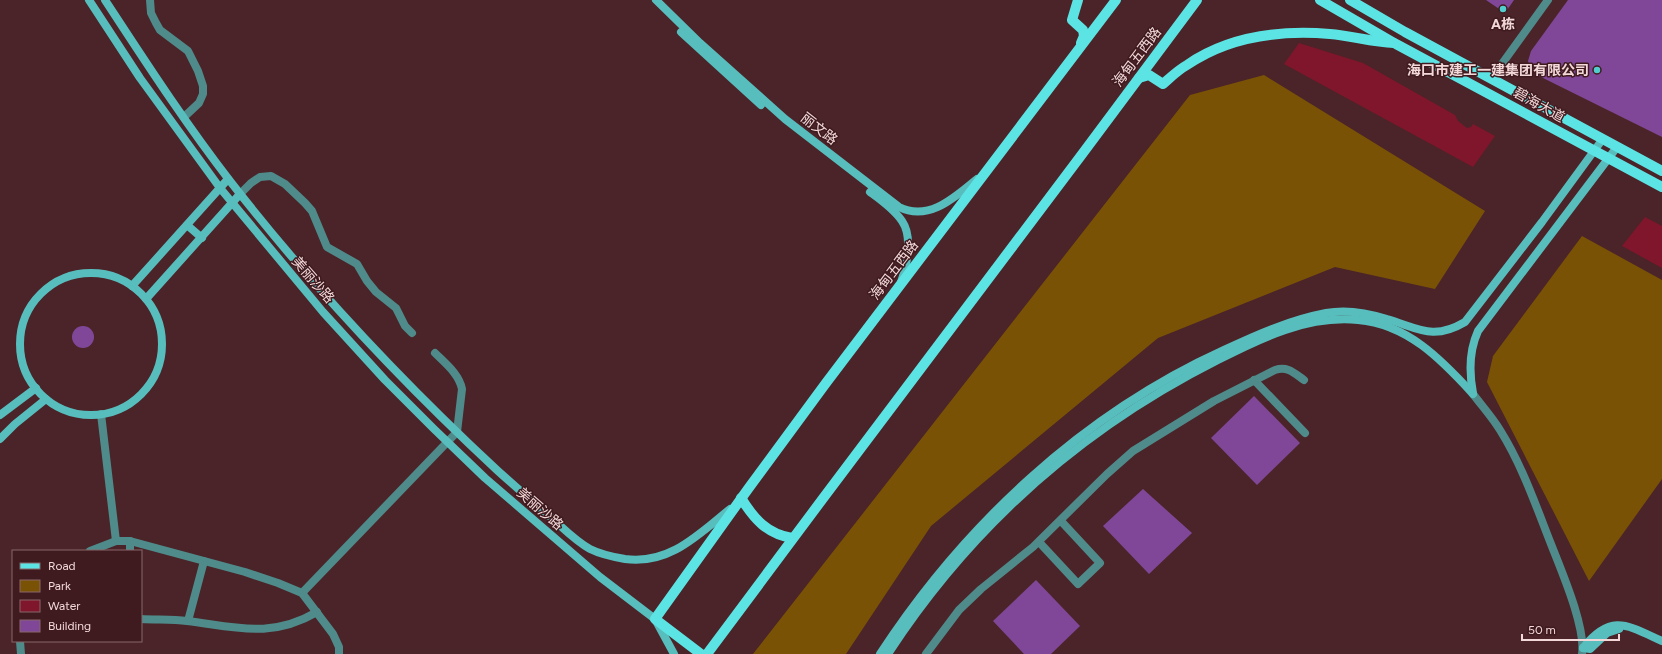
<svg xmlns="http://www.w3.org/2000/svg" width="1662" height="654" font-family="Figtree,'Noto Sans SC',sans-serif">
  <rect width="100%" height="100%" fill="#4a2428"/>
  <g fill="#7a5206">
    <path d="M 1264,75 L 1485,211 L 1435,289 L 1335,267 L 1158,338 L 931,526 L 846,654 L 753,654 L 1190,95 Z"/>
    <path d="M 1582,236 L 1662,280 L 1662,479 L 1589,581 L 1487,382 L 1493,356 Z"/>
  </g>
  <g fill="#7f162c">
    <path d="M 1299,43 L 1363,63 L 1455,115 L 1458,121 L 1467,128 L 1471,127 L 1473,124 L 1495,136 L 1473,167 L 1284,64 Z"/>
    <path d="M 1645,217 L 1662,226 L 1662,268 L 1622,246 Z"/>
  </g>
  <g fill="#804798">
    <path d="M 1486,0 L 1514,0 L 1505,13 Z"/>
    <path d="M 1568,0 L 1662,0 L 1662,137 L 1539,76 L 1530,68 L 1528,61 L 1531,51 Z"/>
    <circle cx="83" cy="337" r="11"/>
    <path d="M 1254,396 L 1300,443 L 1257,485 L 1211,438 Z"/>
    <path d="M 1143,489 L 1192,533 L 1149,574 L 1103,526 Z"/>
    <path d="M 1036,580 L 1080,626 L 1051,654 L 1024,654 L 993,621 Z"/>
  </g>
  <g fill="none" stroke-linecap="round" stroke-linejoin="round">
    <g stroke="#4f8b8a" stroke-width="8">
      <path d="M 150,0 L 151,13 L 156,23 L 160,30 L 188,51 L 198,71 L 203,86 L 203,94 L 199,103 L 184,117"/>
      <path d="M 1491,79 L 1548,0"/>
      <path d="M 240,194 L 251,183 L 260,177 L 271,176 L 285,184 L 305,203 L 312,211 L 327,247 L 357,264 L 367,281 L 376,292 L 396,308 L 405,326 L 412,333"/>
      <path d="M 1254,380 L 1305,433"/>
      <path d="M 1473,394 C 1482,406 1492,417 1500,430 C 1522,465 1536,506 1551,544 C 1561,570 1586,627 1582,654"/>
      <path d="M 101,414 L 116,541"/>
      <path d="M 1039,542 L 1078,584 L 1100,563 L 1061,521"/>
      <path d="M 90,551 L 116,541 L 130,541 L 245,572 L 278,583 L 302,593 L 333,634 L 339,647 L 339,654"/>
      <path d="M 130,551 L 130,541"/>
      <path d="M 302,593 L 457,432 L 462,389 C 459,374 446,364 435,353"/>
      <path d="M 141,619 C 157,620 172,619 187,621 C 236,627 271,639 317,612"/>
      <path d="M 188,621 L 204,561"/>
      <path d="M 20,641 L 21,654"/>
      <path d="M 926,654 L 959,610 L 981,589 L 1033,547 L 1107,474 L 1133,451 L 1214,401 L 1275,370 C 1288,366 1294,373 1304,380"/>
    </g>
    <g stroke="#58bdbd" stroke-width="8">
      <path d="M 89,0 L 140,78 L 220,188 L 323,312 L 385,380 L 434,429 L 485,478 L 600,577 L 655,619 L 674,654"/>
      <path d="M 105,0 C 145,61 185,123 230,181 C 311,285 401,381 498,471 C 517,488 536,505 555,521 C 566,531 577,542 590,549 C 600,554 613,557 625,559 C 669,565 698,535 730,509"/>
      <path d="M 656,0 L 700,43 L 785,119 L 899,207 C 929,222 955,197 977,179"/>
      <path d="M 681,32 L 761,105"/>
      <path d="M 870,192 C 881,200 894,209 902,221 C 913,237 907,265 901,282"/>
      <path d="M 187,225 L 202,238"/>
      <circle cx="91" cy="344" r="71"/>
      <path d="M 132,286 L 228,179"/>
      <path d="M 146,299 L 240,194"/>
      <path d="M 1473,393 C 1469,372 1469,351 1478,331 L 1617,147"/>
      <path d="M 0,415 L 36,388"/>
      <path d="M 0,439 L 15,424 L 46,399"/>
      <path d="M 1583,648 C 1611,613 1627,625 1662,641"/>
      <path d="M 1583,648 L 1590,649 L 1607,633 L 1619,629"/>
      <path d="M 880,654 C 965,524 1083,414 1224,350 C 1258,334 1290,320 1326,313 C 1346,309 1368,313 1387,319 C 1418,328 1433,341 1465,322 L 1542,222 L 1602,140"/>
      <path d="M 888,654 C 972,525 1081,429 1218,360 C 1261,338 1308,315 1358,320 C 1407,324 1441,359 1473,394"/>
    </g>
    <g stroke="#5ce4e4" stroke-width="10">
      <path d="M 1078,0 L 1072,20 L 1083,30 L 1084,36 L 1081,43"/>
      <path d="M 1320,0 L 1396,44 L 1662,187"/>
      <path d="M 1350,0 L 1405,32 L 1662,171"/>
      <path d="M 1139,78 L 1149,75 L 1163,84 C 1171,77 1178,70 1187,65 C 1229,36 1281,30 1330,34 C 1352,36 1372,42 1394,43"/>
      <path d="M 741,498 C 754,519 767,534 792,538"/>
      <path d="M 701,654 L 655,619 L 748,489 L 826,383 L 1116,0"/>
      <path d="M 707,654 C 869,435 1035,219 1197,0"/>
    </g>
  </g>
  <g fill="#52cdcd" stroke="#3f1a1e" stroke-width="1.5">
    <circle cx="1503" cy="9" r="4"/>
    <circle cx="1597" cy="70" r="4"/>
  </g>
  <g text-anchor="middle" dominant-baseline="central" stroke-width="3" stroke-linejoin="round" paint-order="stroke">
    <g font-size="14" font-weight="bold" fill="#f2d8d9" stroke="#3f1a1e">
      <text x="1503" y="24">A栋</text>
      <text x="1589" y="70" text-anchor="end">海口市建工一建集团有限公司</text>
    </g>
    <g font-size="14" fill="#f2d8d9" stroke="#3f1a1e">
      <text transform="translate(1137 57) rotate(-53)">海甸五西路</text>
      <text transform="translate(1539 105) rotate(29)">碧海大道</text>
      <text transform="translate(819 129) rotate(38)">丽文路</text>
      <text transform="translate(894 270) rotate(-53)">海甸五西路</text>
      <text transform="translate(313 280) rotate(49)">美丽沙路</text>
      <text transform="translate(540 509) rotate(41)">美丽沙路</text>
    </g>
  </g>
  <rect x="12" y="550" width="130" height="92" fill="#3f1a1e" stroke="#876669"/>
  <rect x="20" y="563" width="20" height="6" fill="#5ce4e4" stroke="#876669"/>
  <text x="48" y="570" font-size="12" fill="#f2d8d9">Road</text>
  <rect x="20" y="580" width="20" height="12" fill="#7a5206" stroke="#876669"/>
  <text x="48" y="590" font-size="12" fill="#f2d8d9">Park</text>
  <rect x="20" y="600" width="20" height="12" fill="#7f162c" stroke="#876669"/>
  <text x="48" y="610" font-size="12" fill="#f2d8d9">Water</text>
  <rect x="20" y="620" width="20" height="12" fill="#804798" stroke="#876669"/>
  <text x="48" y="630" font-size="12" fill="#f2d8d9">Building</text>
  <path d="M1522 634v6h97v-6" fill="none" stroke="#f2d8d9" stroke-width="2"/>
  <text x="1528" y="634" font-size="12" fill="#f2d8d9" stroke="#3f1a1e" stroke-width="3" paint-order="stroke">50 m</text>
</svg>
